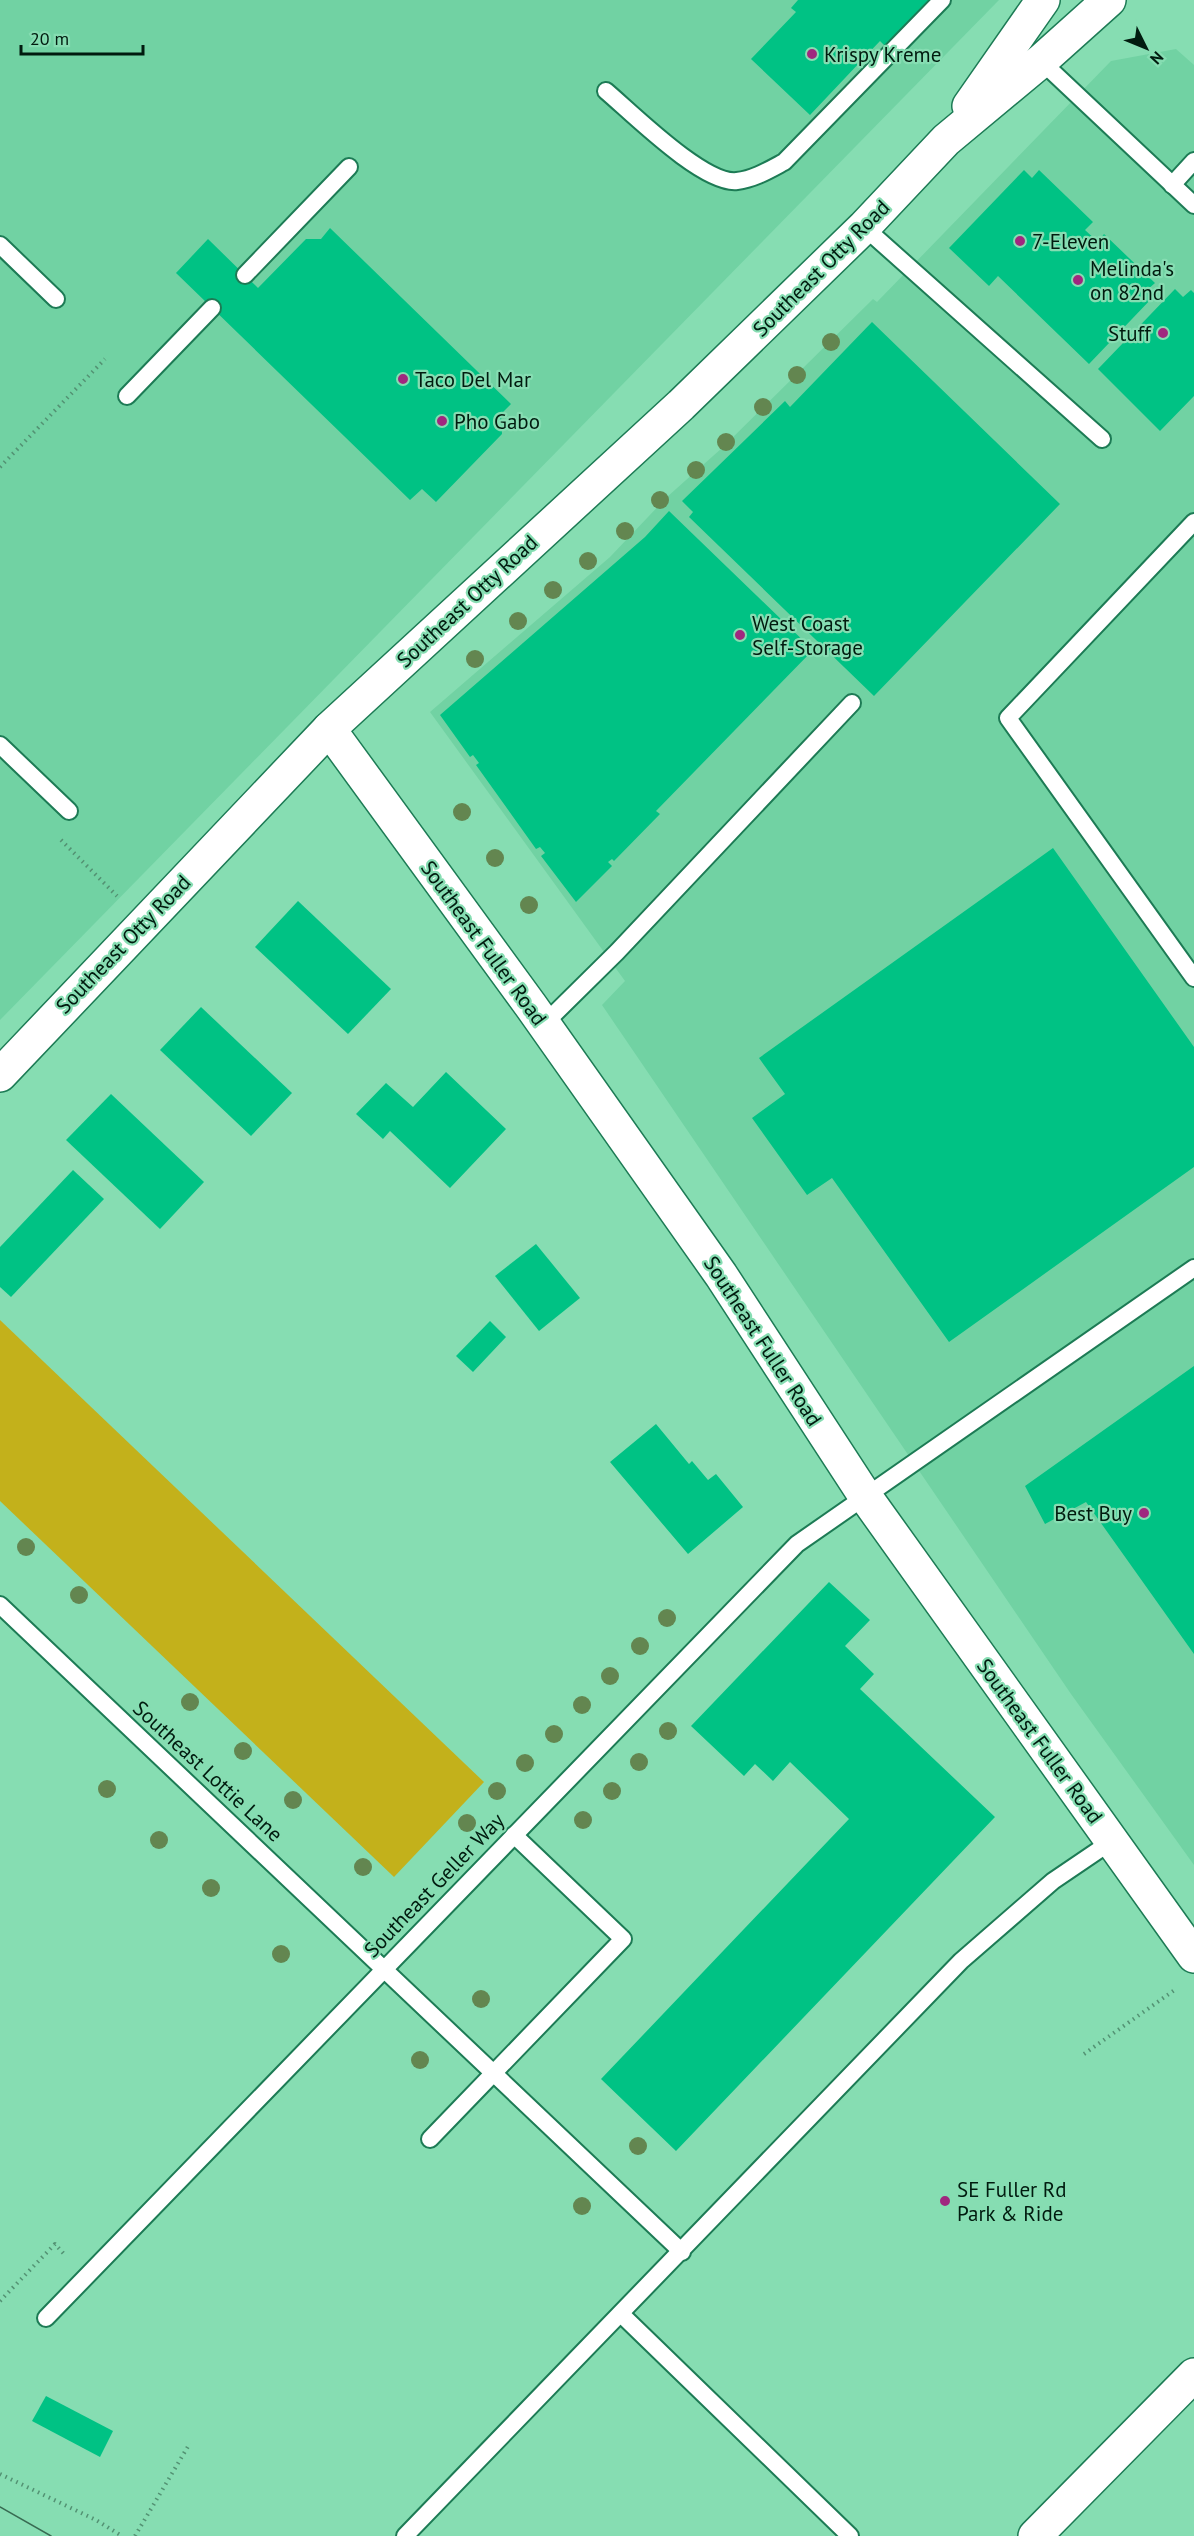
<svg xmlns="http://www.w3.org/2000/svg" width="1194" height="2536" font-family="'PT Sans',sans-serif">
  <rect width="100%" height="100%" fill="#86ddb2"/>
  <g fill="#71d2a3">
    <path d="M 0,0 L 999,0 L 0,1020 Z"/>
    <path d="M 1176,49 L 1194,65 L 1194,1865 L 1071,1694 L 602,1005 L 625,981 L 430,712 L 610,557 L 667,497 L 722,448 L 873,299 L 877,302 L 1111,61 Z"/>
  </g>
  <path fill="#c3b11b" d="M 0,1320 L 484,1782 L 394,1877 L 0,1501 Z"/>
  <g fill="#00c284">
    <path d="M 798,0 L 935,0 L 888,49 L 880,41 L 810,115 L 751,59 L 796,12 L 791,8 Z"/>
    <path d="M 1024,170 L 1032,178 L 1039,170 L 1093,222 L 1085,230 L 1098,242 L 1104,234 L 1155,283 L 1147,290 L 1153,297 L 1089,364 L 998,276 L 989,286 L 949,248 Z"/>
    <path d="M 330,228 L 511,404 L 501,414 L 502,434 L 436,502 L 422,489 L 410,500 L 176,273 L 208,239 L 258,288 L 306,239 L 321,239 Z"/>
    <path d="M 1175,289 L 1183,297 L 1191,290 L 1194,293 L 1194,396 L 1160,431 L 1098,369 Z"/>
    <path d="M 872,322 L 1060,504 L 874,696 L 689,517 L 693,512 L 682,501 L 785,401 L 790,407 Z"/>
    <path d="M 669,511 L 813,650 L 656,811 L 660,814 L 614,861 L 612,859 L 608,862 L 612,866 L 576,902 L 541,856 L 545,853 L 540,847 L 536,849 L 476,765 L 479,763 L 473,755 L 470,757 L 440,715 L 645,537 Z"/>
    <path d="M 1053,848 L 1194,1047 L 1194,1167 L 949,1342 L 832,1178 L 807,1195 L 752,1118 L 785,1094 L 759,1058 Z"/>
    <path d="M 298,901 L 391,989 L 348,1034 L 255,947 Z"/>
    <path d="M 201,1007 L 292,1093 L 251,1136 L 160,1050 Z"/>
    <path d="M 446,1072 L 506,1129 L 450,1188 L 390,1131 L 383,1139 L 356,1114 L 386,1083 L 413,1107 Z"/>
    <path d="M 111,1094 L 204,1182 L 160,1229 L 66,1140 Z"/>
    <path d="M 73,1170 L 104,1199 L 11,1297 L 0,1287 L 0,1247 Z"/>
    <path d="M 536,1244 L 580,1298 L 539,1331 L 495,1276 Z"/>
    <path d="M 490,1321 L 506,1337 L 473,1372 L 456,1356 Z"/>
    <path d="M 1194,1366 L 1194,1654 L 1086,1502 L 1045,1524 L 1025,1486 Z"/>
    <path d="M 656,1424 L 689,1464 L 692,1461 L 708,1480 L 716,1474 L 743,1507 L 688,1554 L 610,1462 Z"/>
    <path d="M 829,1582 L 870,1620 L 845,1646 L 874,1674 L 860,1689 L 995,1817 L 676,2151 L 601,2079 L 849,1819 L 790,1762 L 773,1781 L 755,1764 L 744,1776 L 691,1726 Z"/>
    <path d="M 46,2396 L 113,2431 L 100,2457 L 32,2421 Z"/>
  </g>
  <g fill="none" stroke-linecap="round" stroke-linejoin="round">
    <defs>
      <g id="lane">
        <path d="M 1041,61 L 1194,205"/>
        <path d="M 606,91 C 632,113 704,185 737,181 C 754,179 769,170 784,162 L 942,0"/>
        <path d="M 1172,185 L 1194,161"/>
        <path d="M 864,227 L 1102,439"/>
        <path d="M 0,245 L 56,299"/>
        <path d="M 245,275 L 349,167"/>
        <path d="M 127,396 L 212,308"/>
        <path d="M 1194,522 L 1008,718 L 1194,978"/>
        <path d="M 0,745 L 69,811"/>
        <path d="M 543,1025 L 617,952 L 852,703"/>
        <path d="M 0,1605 L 682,2252"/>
        <path d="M 430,2139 L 623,1939 L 514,1835"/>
        <path d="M 621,2314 L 850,2536"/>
        <path d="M 46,2318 L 797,1544 L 1194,1268"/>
        <path d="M 405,2536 L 961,1961 L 1053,1881 L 1112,1841"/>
      </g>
      <path id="street" d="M 1035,2536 L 1194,2375"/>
      <g id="secondary">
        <path d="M 969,106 L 1043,0"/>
        <path d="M 329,729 L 531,1006 L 721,1275 L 865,1496 L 1194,1956"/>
        <path d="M 0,1075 L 329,729 L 681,405 L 864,227 L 946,140 L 1041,61 L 1109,0"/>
      </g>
    </defs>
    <use href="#lane" stroke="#1d7b55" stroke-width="20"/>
    <use href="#street" stroke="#1d7b55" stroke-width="36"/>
    <use href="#secondary" stroke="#1d7b55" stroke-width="36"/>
    <g stroke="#539273" stroke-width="4" stroke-dasharray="1.5 4.5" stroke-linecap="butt">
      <path d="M 0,467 L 105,359"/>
      <path d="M 61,840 L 117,896"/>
      <path d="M 1084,2054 L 1176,1989"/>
      <path d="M 0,2301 L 55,2244 L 65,2255"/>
      <path d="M 0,2474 L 96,2520 L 122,2536"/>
      <path d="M 135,2536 L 190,2443"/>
    </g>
    <use href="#lane" stroke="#fff" stroke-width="16"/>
    <use href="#street" stroke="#fff" stroke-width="33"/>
    <use href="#secondary" stroke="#fff" stroke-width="33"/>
    <path stroke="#386b52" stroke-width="1.5" d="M 0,2507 L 51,2536"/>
  </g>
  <g fill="#638650">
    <circle cx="831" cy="342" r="9"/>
    <circle cx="797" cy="375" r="9"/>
    <circle cx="763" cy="407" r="9"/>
    <circle cx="726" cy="442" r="9"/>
    <circle cx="696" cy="470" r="9"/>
    <circle cx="660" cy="500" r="9"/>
    <circle cx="625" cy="531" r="9"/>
    <circle cx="588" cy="561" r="9"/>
    <circle cx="553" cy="590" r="9"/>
    <circle cx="518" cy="621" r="9"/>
    <circle cx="475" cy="659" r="9"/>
    <circle cx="462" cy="812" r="9"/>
    <circle cx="495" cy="858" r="9"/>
    <circle cx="529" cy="905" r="9"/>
    <circle cx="26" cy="1547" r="9"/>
    <circle cx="79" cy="1595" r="9"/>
    <circle cx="667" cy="1618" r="9"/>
    <circle cx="640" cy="1646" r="9"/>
    <circle cx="610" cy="1676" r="9"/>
    <circle cx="190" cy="1702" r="9"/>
    <circle cx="582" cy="1705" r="9"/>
    <circle cx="668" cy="1731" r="9"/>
    <circle cx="554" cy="1734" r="9"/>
    <circle cx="243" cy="1751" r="9"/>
    <circle cx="639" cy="1762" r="9"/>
    <circle cx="525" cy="1763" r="9"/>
    <circle cx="107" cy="1789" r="9"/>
    <circle cx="497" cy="1791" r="9"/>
    <circle cx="612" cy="1791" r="9"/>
    <circle cx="293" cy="1800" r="9"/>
    <circle cx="583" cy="1820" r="9"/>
    <circle cx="467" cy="1823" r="9"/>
    <circle cx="159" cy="1840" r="9"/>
    <circle cx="363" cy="1867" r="9"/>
    <circle cx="211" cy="1888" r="9"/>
    <circle cx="281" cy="1954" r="9"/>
    <circle cx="481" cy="1999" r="9"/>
    <circle cx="420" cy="2060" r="9"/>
    <circle cx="638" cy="2146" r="9"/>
    <circle cx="582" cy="2206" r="9"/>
  </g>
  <g fill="#a0277f" stroke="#86ddb2" stroke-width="2">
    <circle cx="812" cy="54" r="6"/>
    <circle cx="1020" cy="241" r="6"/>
    <circle cx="1078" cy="280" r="6"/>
    <circle cx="1163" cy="333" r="6"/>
    <circle cx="403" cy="379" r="6"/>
    <circle cx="442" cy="421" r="6"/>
    <circle cx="740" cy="635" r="6"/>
    <circle cx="1144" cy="1513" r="6"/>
    <circle cx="945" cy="2201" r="6"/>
  </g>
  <g text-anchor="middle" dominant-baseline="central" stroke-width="4.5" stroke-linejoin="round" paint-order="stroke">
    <g font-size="21" fill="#011b0f" stroke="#86ddb2" text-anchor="start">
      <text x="824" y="54">Krispy Kreme</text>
      <text x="1032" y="241">7-Eleven</text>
      <text x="1090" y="268">Melinda's<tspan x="1090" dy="24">on 82nd</tspan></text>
      <text x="1151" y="333" text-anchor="end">Stuff</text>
      <text x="415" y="379">Taco Del Mar</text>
      <text x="454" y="421">Pho Gabo</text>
      <text x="752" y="623">West Coast<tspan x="752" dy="24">Self-Storage</tspan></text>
      <text x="1132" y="1513" text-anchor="end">Best Buy</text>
      <text x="957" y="2189">SE Fuller Rd<tspan x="957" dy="24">Park &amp; Ride</tspan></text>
    </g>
    <g font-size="21" fill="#011b0f" stroke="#86ddb2">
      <text transform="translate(821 268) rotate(-45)">Southeast Otty Road</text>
      <text transform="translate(467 601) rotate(-43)">Southeast Otty Road</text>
      <text transform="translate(484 943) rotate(54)">Southeast Fuller Road</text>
      <text transform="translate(123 944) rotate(-46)">Southeast Otty Road</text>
      <text transform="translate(763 1341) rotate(57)">Southeast Fuller Road</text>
      <text transform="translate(1040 1741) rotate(54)">Southeast Fuller Road</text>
      <text transform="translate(208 1771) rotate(43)">Southeast Lottie Lane</text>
      <text transform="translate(434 1885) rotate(-46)">Southeast Geller Way</text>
    </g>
  </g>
  <g transform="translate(1146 48) rotate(133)" stroke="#86ddb2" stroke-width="4.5" paint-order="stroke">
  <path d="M0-4.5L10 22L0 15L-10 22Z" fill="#011b0f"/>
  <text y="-9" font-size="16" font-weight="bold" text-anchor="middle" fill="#011b0f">N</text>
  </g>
  <path d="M21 45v9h122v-9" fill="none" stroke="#011b0f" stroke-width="3"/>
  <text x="30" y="45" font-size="18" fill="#011b0f" stroke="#86ddb2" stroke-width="4.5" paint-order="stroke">20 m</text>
</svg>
